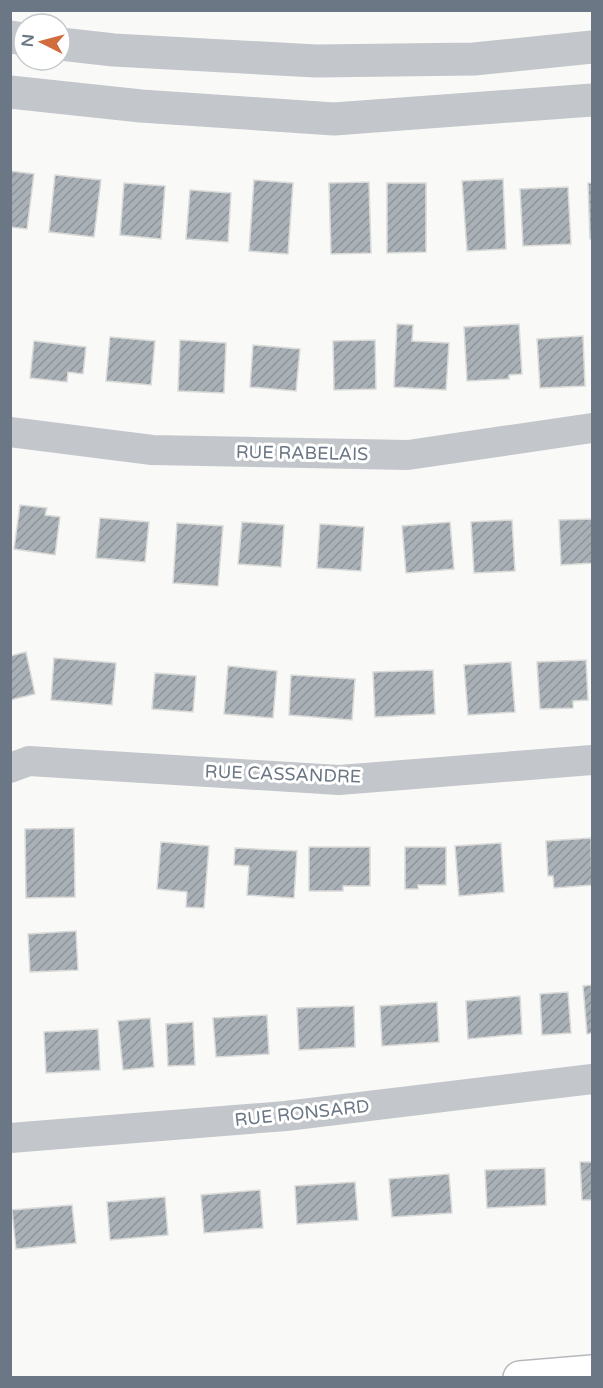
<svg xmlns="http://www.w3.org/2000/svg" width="603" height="1388" font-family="'Varela Round',sans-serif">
  <defs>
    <pattern id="building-hatch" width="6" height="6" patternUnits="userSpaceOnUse" patternTransform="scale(1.5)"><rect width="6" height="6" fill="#aab1b6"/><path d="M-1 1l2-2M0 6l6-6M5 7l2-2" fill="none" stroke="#8e959a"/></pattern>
  </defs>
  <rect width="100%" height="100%" fill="#f9f9f7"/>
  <g fill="url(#building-hatch)" stroke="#dadbd9" stroke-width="1.5">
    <path d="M 10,171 L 34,174 L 27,229 L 10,227 Z"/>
    <path d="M 55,175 L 101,180 L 94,237 L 49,232 Z"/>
    <path d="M 503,179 L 506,249 L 467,251 L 462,181 Z"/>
    <path d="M 254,180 L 293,183 L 288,254 L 249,251 Z"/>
    <path d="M 369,182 L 371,253 L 331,254 L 329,183 Z"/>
    <path d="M 124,183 L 165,186 L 161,239 L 120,235 Z"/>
    <path d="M 387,183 L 426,183 L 426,252 L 387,253 Z"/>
    <path d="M 588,183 L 592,183 L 592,239 L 590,239 Z"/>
    <path d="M 568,187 L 571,244 L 523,246 L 520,189 Z"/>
    <path d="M 190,190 L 231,193 L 228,242 L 186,239 Z"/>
    <path d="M 397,324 L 413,325 L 412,341 L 449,343 L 446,390 L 394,387 Z"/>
    <path d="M 519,324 L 522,374 L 509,375 L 509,379 L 467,381 L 464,327 Z"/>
    <path d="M 583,336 L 585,386 L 540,388 L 537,339 Z"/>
    <path d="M 110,337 L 155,341 L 151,385 L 106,381 Z"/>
    <path d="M 180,340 L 226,343 L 224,393 L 178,391 Z"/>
    <path d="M 375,340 L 376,389 L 334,390 L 333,341 Z"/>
    <path d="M 34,341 L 86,347 L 83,374 L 68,372 L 67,382 L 30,378 Z"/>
    <path d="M 253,345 L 300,349 L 296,391 L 250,387 Z"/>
    <path d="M 20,505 L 47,508 L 45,515 L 60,517 L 55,555 L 14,549 Z"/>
    <path d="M 100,518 L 149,522 L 145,562 L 96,558 Z"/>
    <path d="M 592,519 L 592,563 L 561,565 L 559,520 Z"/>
    <path d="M 512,520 L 515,571 L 474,573 L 471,522 Z"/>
    <path d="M 242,522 L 284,525 L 281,567 L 238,564 Z"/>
    <path d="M 450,522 L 454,569 L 406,573 L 402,526 Z"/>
    <path d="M 177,523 L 223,526 L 218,586 L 173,583 Z"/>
    <path d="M 320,524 L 364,527 L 361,571 L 317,568 Z"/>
    <path d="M 26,652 L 35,694 L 10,700 L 10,656 Z"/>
    <path d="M 54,658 L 116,663 L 112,705 L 51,700 Z"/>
    <path d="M 586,660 L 588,700 L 573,701 L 573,708 L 540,709 L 537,662 Z"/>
    <path d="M 511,662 L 515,712 L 468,715 L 464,665 Z"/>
    <path d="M 228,666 L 277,671 L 273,718 L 224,714 Z"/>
    <path d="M 433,670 L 435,714 L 375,717 L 373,672 Z"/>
    <path d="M 155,673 L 196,676 L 193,712 L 152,709 Z"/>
    <path d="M 291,675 L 355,679 L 352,720 L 289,715 Z"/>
    <path d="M 74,828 L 75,897 L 26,898 L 25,829 Z"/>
    <path d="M 591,838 L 592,885 L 554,888 L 553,876 L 548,876 L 546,841 Z"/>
    <path d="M 161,842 L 209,846 L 204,908 L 186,907 L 187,892 L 157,889 Z"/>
    <path d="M 501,843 L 504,892 L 459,896 L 455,846 Z"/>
    <path d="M 309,847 L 370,847 L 370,886 L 343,886 L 343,891 L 309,891 Z"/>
    <path d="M 405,847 L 446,847 L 446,885 L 418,885 L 418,889 L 405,889 Z"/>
    <path d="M 235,848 L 297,851 L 294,898 L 247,895 L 249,866 L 234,865 Z"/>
    <path d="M 76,931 L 78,970 L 30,972 L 28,934 Z"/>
    <path d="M 592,985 L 592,1033 L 587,1034 L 583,986 Z"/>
    <path d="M 568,992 L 571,1033 L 542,1035 L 540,994 Z"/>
    <path d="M 520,996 L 522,1034 L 468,1039 L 466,1001 Z"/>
    <path d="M 437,1002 L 439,1042 L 382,1046 L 380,1006 Z"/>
    <path d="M 354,1006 L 355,1047 L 299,1050 L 297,1008 Z"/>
    <path d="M 267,1015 L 269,1054 L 216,1057 L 213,1018 Z"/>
    <path d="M 150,1018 L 154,1067 L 123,1070 L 118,1021 Z"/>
    <path d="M 193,1022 L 195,1065 L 168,1066 L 166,1024 Z"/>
    <path d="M 98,1029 L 100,1070 L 46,1073 L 44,1032 Z"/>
    <path d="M 580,1162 L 592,1162 L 592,1200 L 582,1200 Z"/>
    <path d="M 545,1168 L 546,1205 L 487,1208 L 485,1170 Z"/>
    <path d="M 449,1174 L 452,1213 L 392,1217 L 389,1179 Z"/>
    <path d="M 355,1182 L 358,1220 L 297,1224 L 295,1186 Z"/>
    <path d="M 260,1190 L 263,1228 L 204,1233 L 201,1195 Z"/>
    <path d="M 165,1197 L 168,1235 L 110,1240 L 107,1202 Z"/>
    <path d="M 72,1205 L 76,1243 L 16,1249 L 12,1210 Z"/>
  </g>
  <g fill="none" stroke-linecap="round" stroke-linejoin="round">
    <defs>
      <path id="motorway" d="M 520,1378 L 592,1372"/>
    </defs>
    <use href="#motorway" stroke="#b6b9bc" stroke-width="36"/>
    <g stroke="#c3c6ca" stroke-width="30">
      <path d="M 10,432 L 152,450 L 408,455 L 592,428"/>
      <path d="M 10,768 L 29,761 L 339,780 L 592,760"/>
      <path d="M 10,1138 L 286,1116 L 592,1079"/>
    </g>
    <g stroke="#c3c6ca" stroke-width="33">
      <path d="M 10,37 L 24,39"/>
      <path d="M 60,44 L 114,50 L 316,61 L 474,59 L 592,47"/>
      <path d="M 10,92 L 141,106 L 334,119 L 592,100"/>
    </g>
    <use href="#motorway" stroke="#fff" stroke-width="33"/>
  </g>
  <g text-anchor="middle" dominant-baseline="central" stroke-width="6" stroke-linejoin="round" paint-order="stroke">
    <g font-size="18" fill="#6b7784" stroke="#fff">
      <text transform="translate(302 453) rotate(1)">RUE RABELAIS</text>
      <text transform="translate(283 774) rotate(2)">RUE CASSANDRE</text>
      <text transform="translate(302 1113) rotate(-6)">RUE RONSARD</text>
    </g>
  </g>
  <rect width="603" height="1388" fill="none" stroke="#6b7784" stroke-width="24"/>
  <g transform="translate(42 42) rotate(276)"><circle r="28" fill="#ffffff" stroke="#c4c9ce" stroke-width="1.5"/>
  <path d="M0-4.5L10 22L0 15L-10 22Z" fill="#d16c3e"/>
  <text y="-9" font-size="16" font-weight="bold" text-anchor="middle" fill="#6b7784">N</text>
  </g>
</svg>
